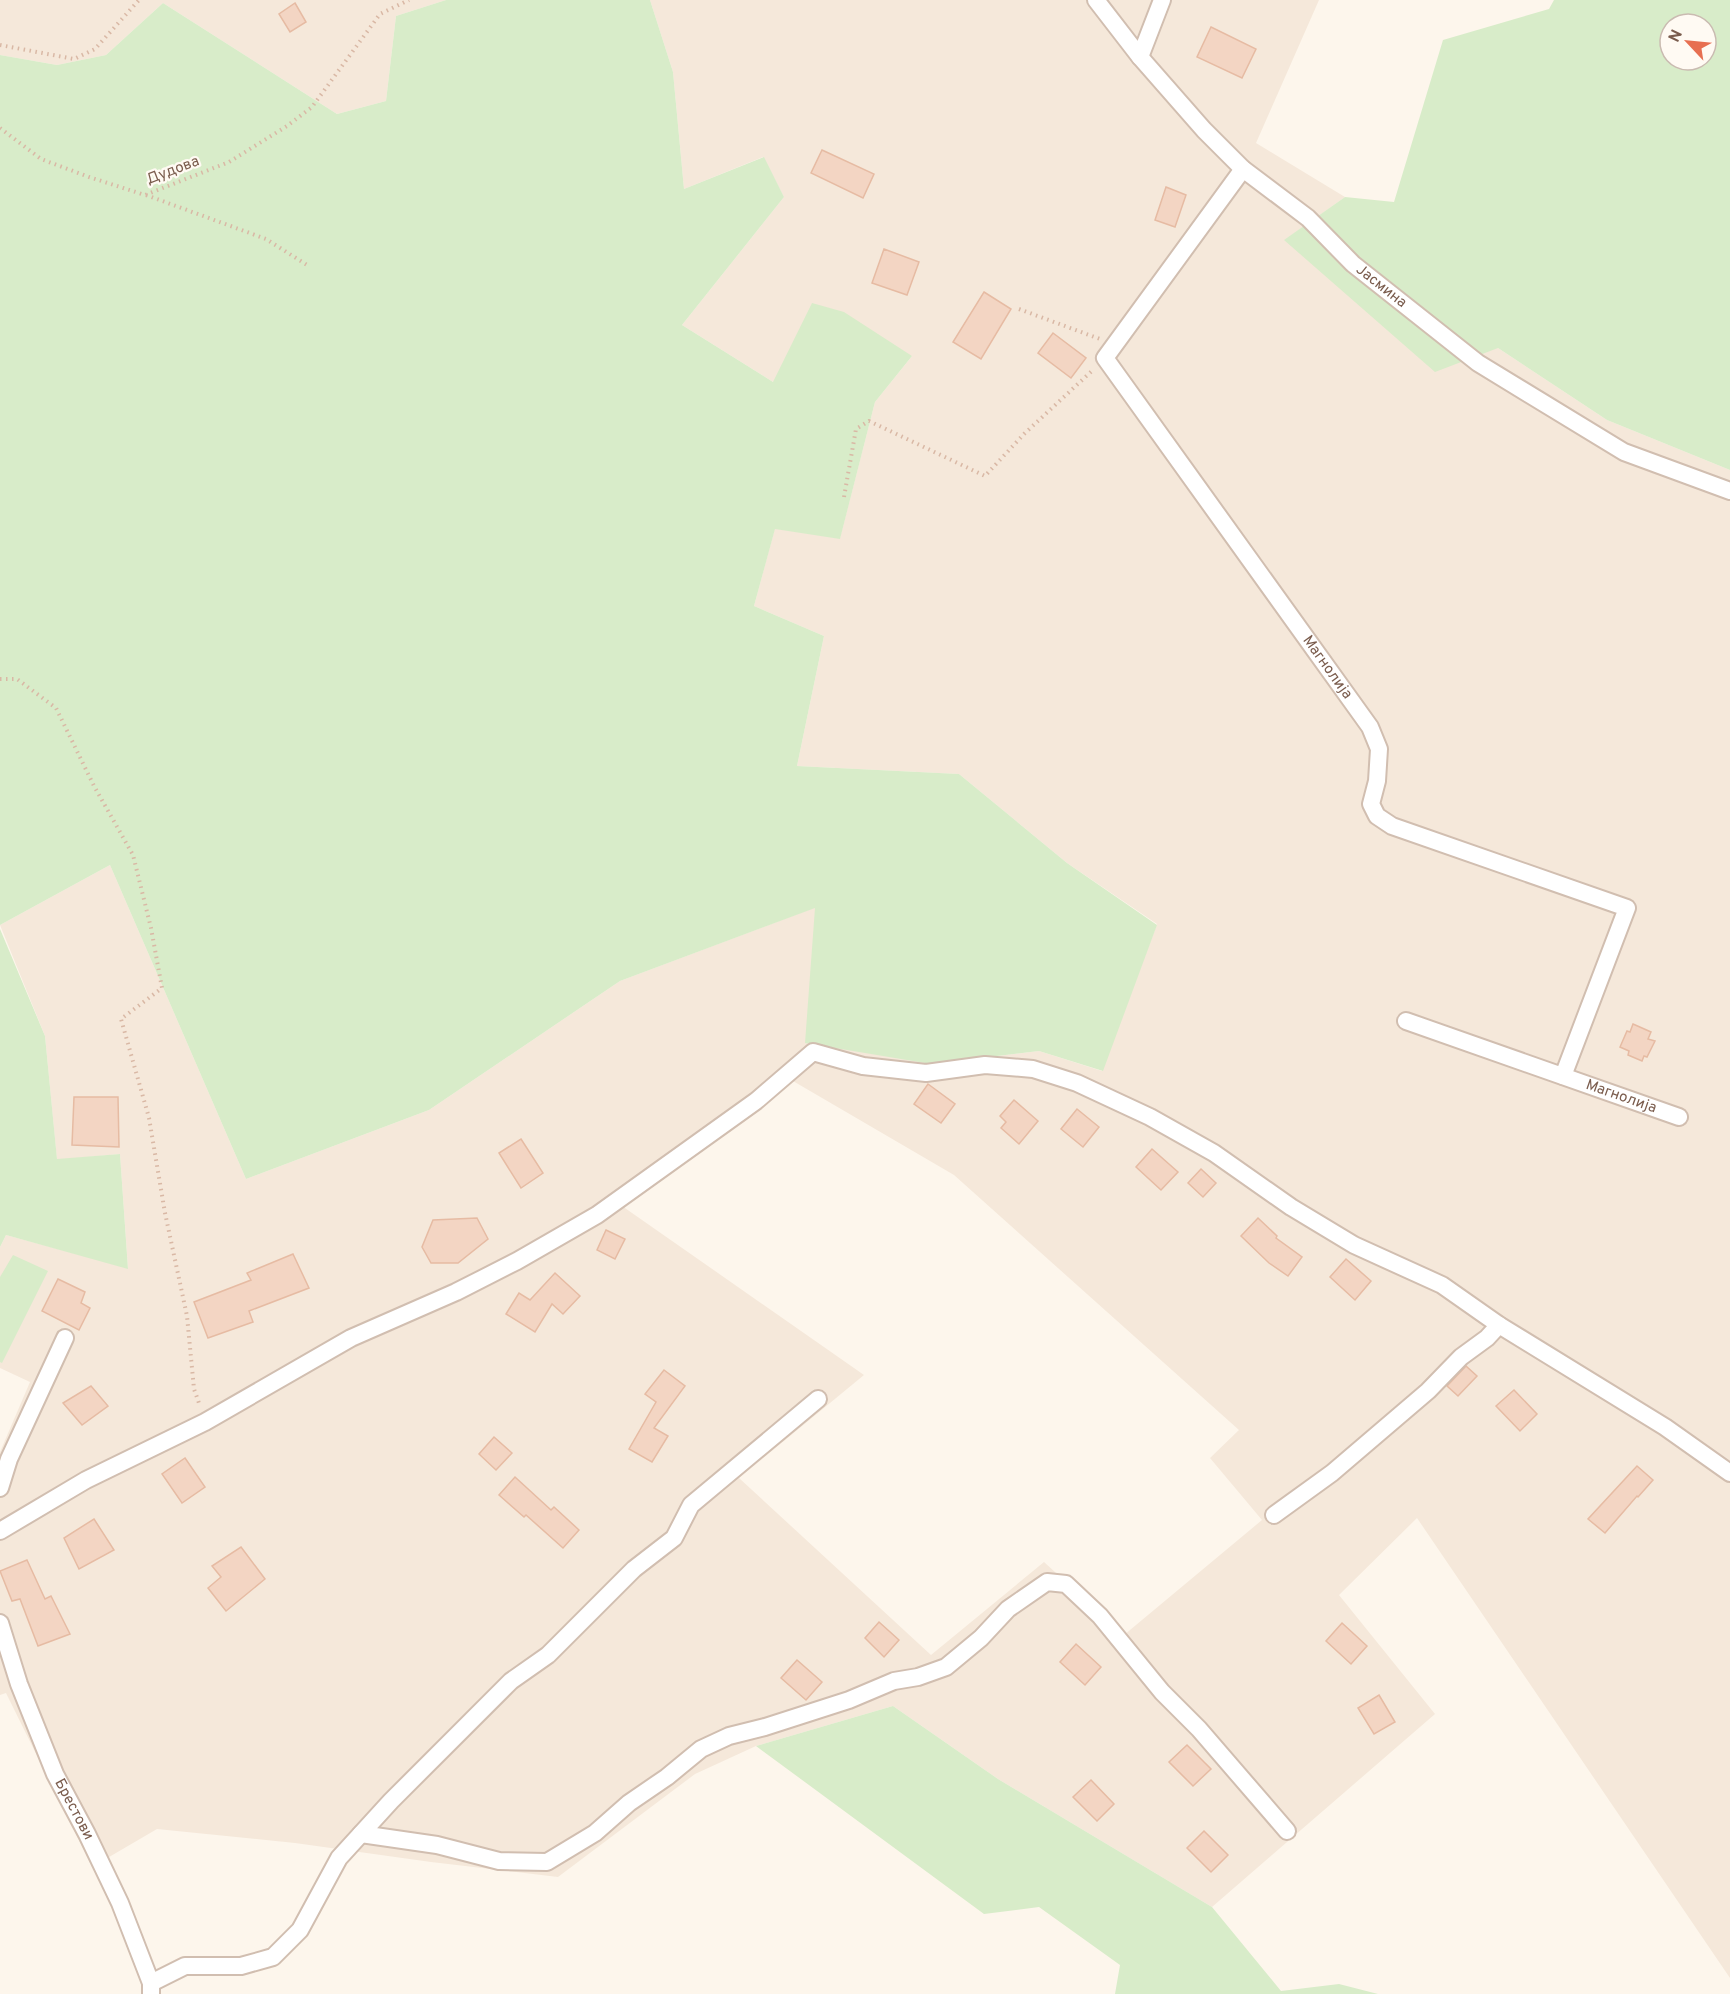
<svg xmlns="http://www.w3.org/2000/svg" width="1730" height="1994" font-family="Overpass,sans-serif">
  <rect width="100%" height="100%" fill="#fdf6ec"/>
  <g fill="#f5e8da" fill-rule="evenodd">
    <path d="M 0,0 L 446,0 L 396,16 L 386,101 L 337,114 L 163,3 L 106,55 L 57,65 L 0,55 Z"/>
    <path d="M 650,0 L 1319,0 L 1256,143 L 1345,197 L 1285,240 L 1498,348 L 1607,420 L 1730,470 L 1730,1978 L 1417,1518 L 1339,1595 L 1435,1714 L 1212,1907 L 998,1779 L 893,1706 L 756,1746 L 695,1774 L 558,1877 L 431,1862 L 295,1843 L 157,1829 L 92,1867 L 6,1693 L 0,1695 L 0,1452 L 30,1382 L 0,1368 L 0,1247 L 6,1235 L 128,1268 L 120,1154 L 57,1160 L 45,1036 L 0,925 L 110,865 L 246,1179 L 429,1110 L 620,981 L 816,907 L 931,1064 L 1039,1051 L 1102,1071 L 1157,924 L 1067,863 L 959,774 L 797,766 L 824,636 L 754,606 L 775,528 L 840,538 L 875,402 L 912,356 L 773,382 L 682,325 L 784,197 L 763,157 L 684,189 L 673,72 ZM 793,1081 L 954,1175 L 1239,1430 L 1210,1458 L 1262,1520 L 1124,1635 L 1044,1562 L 931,1655 L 739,1478 L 864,1375 L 622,1206 Z"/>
  </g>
  <g fill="#d8ecc9" fill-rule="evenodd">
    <path d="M 446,0 L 650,0 L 673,72 L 684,189 L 764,157 L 784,197 L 682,325 L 773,382 L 812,303 L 844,312 L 912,356 L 875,402 L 840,539 L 775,529 L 754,606 L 824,636 L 797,766 L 959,774 L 1067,863 L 1157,925 L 1103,1071 L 1039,1051 L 931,1064 L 805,1043 L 815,908 L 620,981 L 429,1110 L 246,1179 L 110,865 L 0,925 L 0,55 L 57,65 L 106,55 L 163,3 L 337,114 L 386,101 L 396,16 Z"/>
    <path d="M 1554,0 L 1730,0 L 1730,470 L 1607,420 L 1498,348 L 1435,372 L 1284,240 L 1345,197 L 1394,202 L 1443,40 L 1549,9 ZM 1670,24 L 1706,24 L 1706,60 L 1670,60 Z"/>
    <path d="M 0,929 L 45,1036 L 57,1159 L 120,1154 L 128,1269 L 6,1235 L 0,1247 Z"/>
    <path d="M 13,1255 L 48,1271 L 2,1363 L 0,1362 L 0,1277 Z"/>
    <path d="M 893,1706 L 998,1779 L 1212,1907 L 1281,1991 L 1339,1984 L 1378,1994 L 1115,1994 L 1120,1965 L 1039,1907 L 984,1914 L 756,1746 Z"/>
  </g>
  <g fill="#f3d5c3" stroke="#e6bba3" stroke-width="1.5">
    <path d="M 295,3 L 306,22 L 290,32 L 279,14 Z"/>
    <path d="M 1211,27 L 1256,49 L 1242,78 L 1197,57 Z"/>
    <path d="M 822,150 L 874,174 L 863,198 L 811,173 Z"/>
    <path d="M 1166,187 L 1186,195 L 1175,227 L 1155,220 Z"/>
    <path d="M 884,249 L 919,262 L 907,295 L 872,283 Z"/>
    <path d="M 984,292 L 1011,309 L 981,359 L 953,342 Z"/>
    <path d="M 1053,333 L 1086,358 L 1071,378 L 1038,353 Z"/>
    <path d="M 1633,1024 L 1651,1032 L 1648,1039 L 1655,1041 L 1647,1057 L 1644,1056 L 1642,1061 L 1628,1055 L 1629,1051 L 1620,1047 L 1627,1031 L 1630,1032 Z"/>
    <path d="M 928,1084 L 955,1104 L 941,1123 L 914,1104 Z"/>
    <path d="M 74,1097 L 118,1097 L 119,1147 L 72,1145 Z"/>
    <path d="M 1014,1100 L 1038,1121 L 1019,1144 L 1001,1128 L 1006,1122 L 1000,1116 Z"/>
    <path d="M 1077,1109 L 1099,1127 L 1083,1147 L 1061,1129 Z"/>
    <path d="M 521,1139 L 543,1173 L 521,1188 L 499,1153 Z"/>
    <path d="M 1152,1149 L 1178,1172 L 1161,1190 L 1136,1167 Z"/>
    <path d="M 1201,1169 L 1216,1183 L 1203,1197 L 1188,1183 Z"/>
    <path d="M 477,1218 L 488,1239 L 458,1263 L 431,1263 L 422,1247 L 433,1220 Z"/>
    <path d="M 1258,1218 L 1277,1236 L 1276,1238 L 1302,1257 L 1288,1276 L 1269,1263 L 1241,1236 Z"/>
    <path d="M 606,1230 L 625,1239 L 615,1259 L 597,1250 Z"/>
    <path d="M 293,1254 L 309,1288 L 249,1311 L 253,1322 L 208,1338 L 194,1302 L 251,1280 L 247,1273 Z"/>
    <path d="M 1346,1259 L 1371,1281 L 1355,1300 L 1330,1277 Z"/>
    <path d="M 555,1273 L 580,1296 L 563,1314 L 552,1304 L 535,1332 L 506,1314 L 519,1293 L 530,1300 Z"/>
    <path d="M 58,1279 L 85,1292 L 81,1303 L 90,1308 L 79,1330 L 42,1311 Z"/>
    <path d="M 1466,1366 L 1477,1376 L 1458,1396 L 1447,1386 Z"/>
    <path d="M 664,1370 L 685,1386 L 654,1428 L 668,1436 L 652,1462 L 629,1449 L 656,1402 L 645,1394 Z"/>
    <path d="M 91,1386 L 108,1406 L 82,1425 L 63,1403 Z"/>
    <path d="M 1514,1390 L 1537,1414 L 1520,1431 L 1496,1406 Z"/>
    <path d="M 494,1437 L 512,1453 L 496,1470 L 479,1454 Z"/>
    <path d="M 185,1458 L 205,1487 L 182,1503 L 162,1474 Z"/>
    <path d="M 1637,1466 L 1653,1480 L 1638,1497 L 1637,1496 L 1605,1533 L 1588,1519 Z"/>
    <path d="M 515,1477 L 551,1510 L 554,1507 L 579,1530 L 563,1548 L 526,1515 L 524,1517 L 499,1495 Z"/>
    <path d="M 94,1519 L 114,1550 L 79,1569 L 64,1538 Z"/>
    <path d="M 241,1547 L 265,1579 L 226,1611 L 208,1588 L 221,1577 L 212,1566 Z"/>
    <path d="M 27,1560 L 45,1599 L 51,1596 L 70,1634 L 38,1646 L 20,1599 L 12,1601 L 0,1571 Z"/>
    <path d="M 879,1622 L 899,1640 L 884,1657 L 865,1638 Z"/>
    <path d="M 1342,1623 L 1367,1646 L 1351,1664 L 1326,1641 Z"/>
    <path d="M 1076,1644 L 1101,1667 L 1085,1685 L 1060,1662 Z"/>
    <path d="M 797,1660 L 822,1682 L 806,1700 L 781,1678 Z"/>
    <path d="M 1379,1695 L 1395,1722 L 1374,1734 L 1358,1708 Z"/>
    <path d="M 1187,1745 L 1211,1769 L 1193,1786 L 1169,1762 Z"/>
    <path d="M 1091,1780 L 1114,1804 L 1097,1821 L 1073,1797 Z"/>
    <path d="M 1204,1831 L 1228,1855 L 1211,1872 L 1187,1848 Z"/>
  </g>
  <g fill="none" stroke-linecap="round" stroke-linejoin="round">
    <defs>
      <g id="street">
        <path id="s1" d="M 1096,0 L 1140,57 L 1204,130 L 1243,169 L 1308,218 L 1353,264 L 1478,363 L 1624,452 L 1730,491"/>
        <path d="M 1140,57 L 1162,0"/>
        <path id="s2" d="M 1243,169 L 1105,358 L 1370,727 L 1379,749 L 1377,781 L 1371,804 L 1377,816 L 1392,826 L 1627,908 L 1563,1076"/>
        <path id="s3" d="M 1406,1021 L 1679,1117"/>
        <path d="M 0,1488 L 9,1459 L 65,1338"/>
        <path d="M 1274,1515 L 1332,1473 L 1428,1391 L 1461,1357 L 1487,1338 L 1499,1325"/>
        <path d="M 0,1531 L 86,1480 L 205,1422 L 351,1338 L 456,1292 L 517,1261 L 597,1215 L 756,1101 L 813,1052 L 863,1066 L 926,1073 L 985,1065 L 1033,1069 L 1077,1083 L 1150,1117 L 1214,1153 L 1291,1207 L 1354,1245 L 1442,1285 L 1499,1325 L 1665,1427 L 1730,1473"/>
        <path id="s4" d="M 0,1623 L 19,1684 L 55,1774 L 87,1834 L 120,1903 L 151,1983 L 151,1993"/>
        <path d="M 361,1834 L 437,1845 L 499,1861 L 547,1862 L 595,1833 L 629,1803 L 667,1777 L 701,1749 L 729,1736 L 765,1727 L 849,1700 L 894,1681 L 918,1677 L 946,1667 L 981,1638 L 1008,1609 L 1047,1582 L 1066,1584 L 1100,1616 L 1162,1692 L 1199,1729 L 1287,1831"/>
        <path d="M 151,1983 L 185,1966 L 241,1966 L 273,1957 L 300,1930 L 339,1858 L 391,1801 L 511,1681 L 548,1655 L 634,1569 L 674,1538 L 691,1505 L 818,1399"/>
      </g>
    </defs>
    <use href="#street" stroke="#d1beb0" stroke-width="20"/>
    <g stroke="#d9b8a5" stroke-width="4" stroke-dasharray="1.5 4.5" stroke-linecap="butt">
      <path d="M 0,45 L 74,59 L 95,49 L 139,0"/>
      <path d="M 0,128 L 41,159 L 89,177 L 145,195 L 229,162 L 287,126 L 312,107 L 380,14 L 409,0"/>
      <path d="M 146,195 L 266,239 L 307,265"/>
      <path d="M 1019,309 L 1100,339"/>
      <path d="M 844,497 L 856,429 L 869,421 L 985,476 L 1024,434 L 1094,369"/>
      <path d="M 0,679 L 17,679 L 56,708 L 94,786 L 133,855 L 151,928 L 162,988 L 121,1019 L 149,1118 L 165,1213 L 187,1316 L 194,1389 L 200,1406"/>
    </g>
    <use href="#street" stroke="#fff" stroke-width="16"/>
  </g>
  <g text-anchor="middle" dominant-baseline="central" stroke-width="4.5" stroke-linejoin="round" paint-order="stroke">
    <g font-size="15" fill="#7a5c4d" stroke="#fffaf3">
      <text transform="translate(173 171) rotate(-21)">Дудова</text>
      <text stroke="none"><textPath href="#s1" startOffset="406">Јасмина</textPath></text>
      <text stroke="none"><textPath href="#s2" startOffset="615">Магнолија</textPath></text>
      <text stroke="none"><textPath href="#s3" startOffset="228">Магнолија</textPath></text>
      <text stroke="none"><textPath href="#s4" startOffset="201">Брестови</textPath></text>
    </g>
  </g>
  <g transform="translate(1688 42) rotate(296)"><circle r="28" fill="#fffaf3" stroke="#cabbb1" stroke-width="1.5"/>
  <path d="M0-4.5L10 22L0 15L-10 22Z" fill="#e76f51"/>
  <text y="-9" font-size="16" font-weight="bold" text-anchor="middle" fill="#7a5c4d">N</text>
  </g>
</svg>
